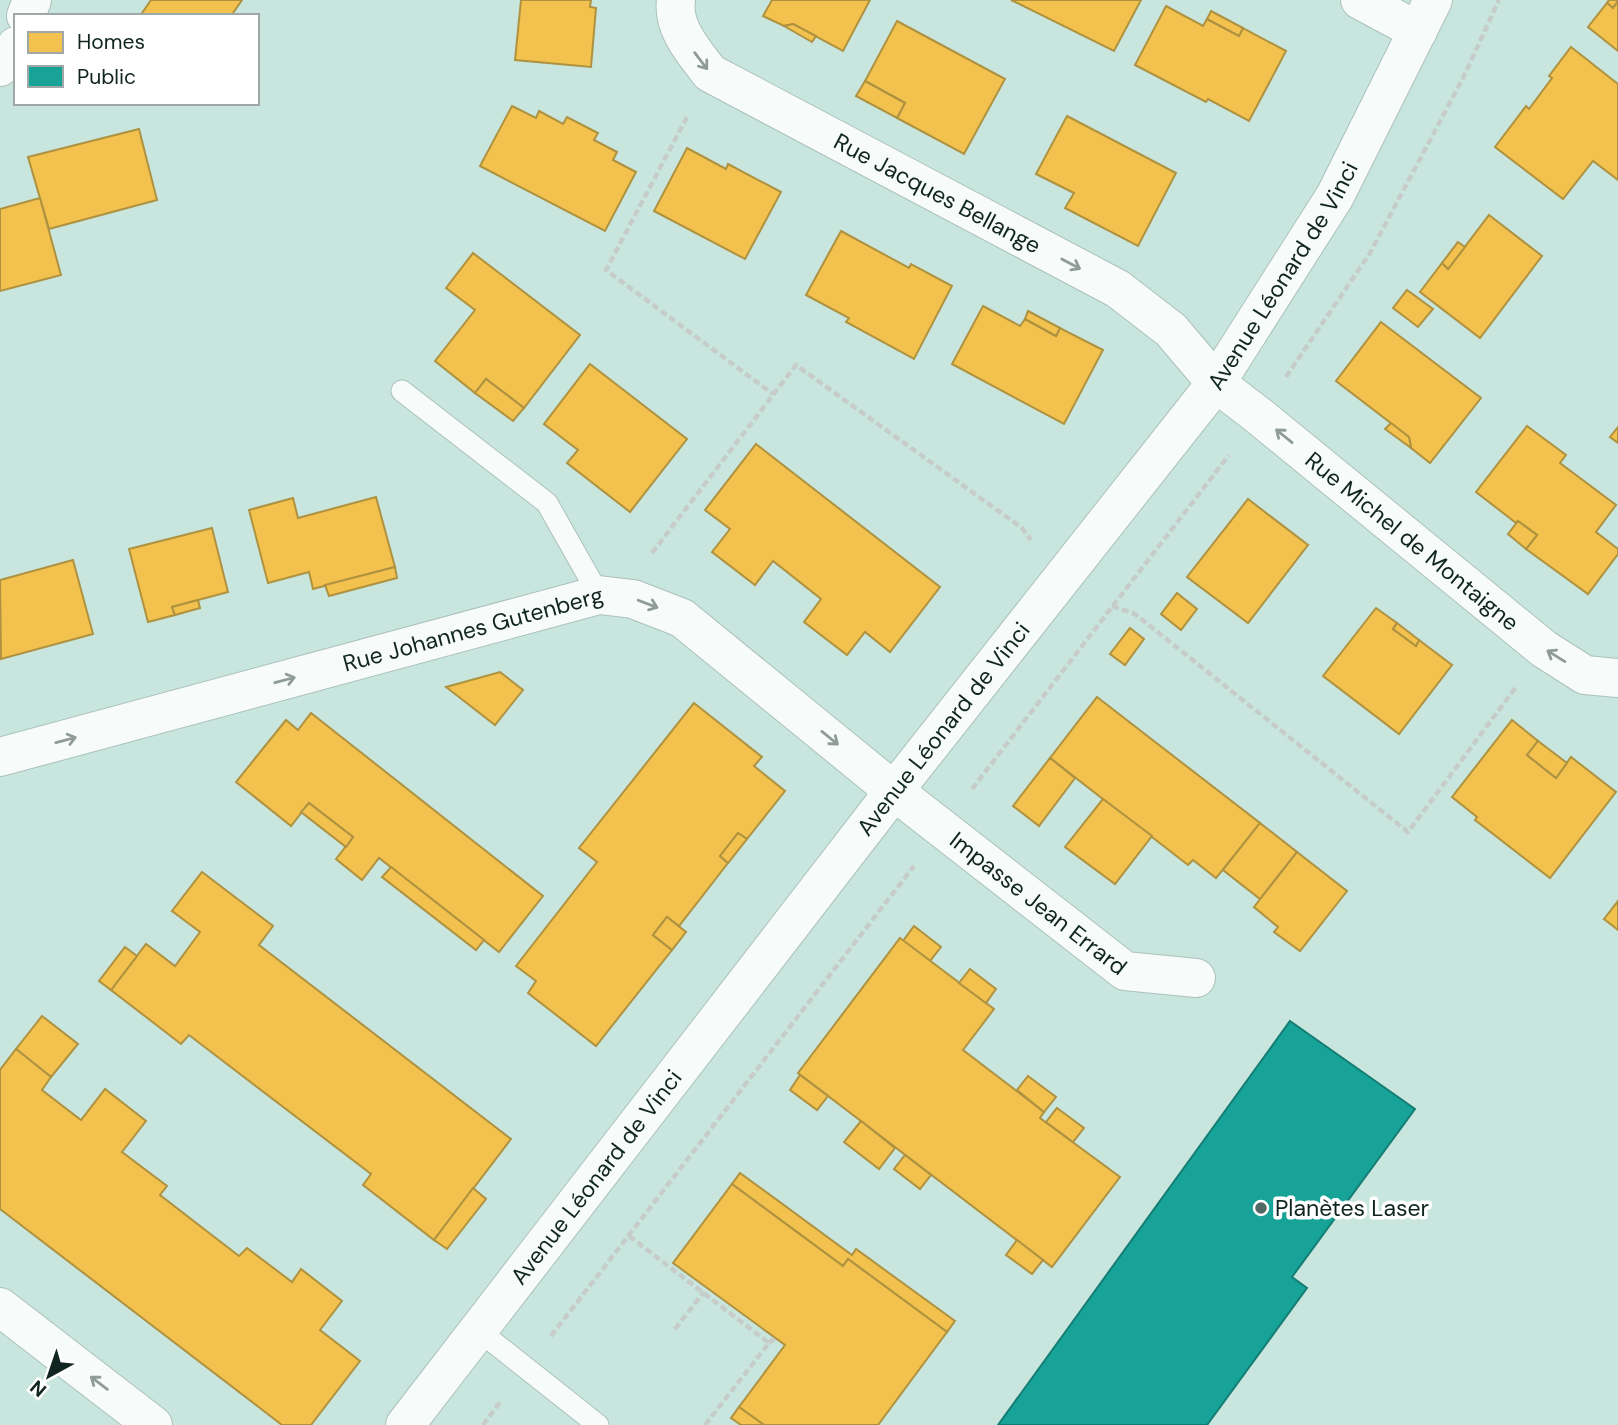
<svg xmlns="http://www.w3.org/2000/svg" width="1618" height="1425" font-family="'DM Sans',sans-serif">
  <rect width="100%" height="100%" fill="#c9e6de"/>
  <g fill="#f2c14e" stroke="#ae9240" stroke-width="2">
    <path d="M 151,0 L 242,0 L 231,16 L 140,16 Z"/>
    <path d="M 521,0 L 591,0 L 590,7 L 596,8 L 591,67 L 515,60 Z"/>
    <path d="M 772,0 L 870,0 L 843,51 L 793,24 L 784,26 L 763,16 Z"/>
    <path d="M 1011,0 L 1141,0 L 1114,51 Z"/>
    <path d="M 1609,0 L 1618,0 L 1618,1 L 1613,8 L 1607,3 Z"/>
    <path d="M 1618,1 L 1618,51 L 1588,27 L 1607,3 L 1613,8 Z"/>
    <path d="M 1166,6 L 1203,26 L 1207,19 L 1239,36 L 1243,28 L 1286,51 L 1249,121 L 1208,99 L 1206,102 L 1135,65 Z"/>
    <path d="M 1211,11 L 1243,28 L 1239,36 L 1207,19 Z"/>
    <path d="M 897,21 L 1005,79 L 964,154 L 897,118 L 905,103 L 865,81 Z"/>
    <path d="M 793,24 L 816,36 L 812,42 L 784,26 Z"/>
    <path d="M 1571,47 L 1618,84 L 1618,180 L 1593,161 L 1563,199 L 1495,147 L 1526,106 L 1529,109 L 1552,78 L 1549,76 Z"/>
    <path d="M 865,81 L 905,103 L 897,118 L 856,96 Z"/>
    <path d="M 512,106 L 536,118 L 539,111 L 563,124 L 567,117 L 598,133 L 594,140 L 617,152 L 613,160 L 636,172 L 605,231 L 480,166 Z"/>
    <path d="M 1067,116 L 1176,173 L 1138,246 L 1065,208 L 1074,193 L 1036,174 Z"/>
    <path d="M 139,129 L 157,200 L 49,229 L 28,157 Z"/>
    <path d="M 687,148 L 726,169 L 728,164 L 781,192 L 745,259 L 654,211 Z"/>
    <path d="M 40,198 L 61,275 L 0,291 L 0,209 Z"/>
    <path d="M 1489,215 L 1542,256 L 1480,338 L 1420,292 L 1442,263 L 1448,269 Z"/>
    <path d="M 841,231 L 909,268 L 911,264 L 952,286 L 914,359 L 846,322 L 849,318 L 806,295 Z"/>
    <path d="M 1458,242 L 1465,247 L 1448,269 L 1442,263 Z"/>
    <path d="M 473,253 L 580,335 L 524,408 L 486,379 L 475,393 L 435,361 L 475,310 L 446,288 Z"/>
    <path d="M 1407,290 L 1433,309 L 1418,327 L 1393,308 Z"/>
    <path d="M 983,306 L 1020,326 L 1025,319 L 1056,336 L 1060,328 L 1103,350 L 1064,424 L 952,364 Z"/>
    <path d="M 1028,311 L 1060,328 L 1056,336 L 1025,319 Z"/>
    <path d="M 1381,322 L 1481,398 L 1430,463 L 1411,448 L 1409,437 L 1336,381 Z"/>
    <path d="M 590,364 L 687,439 L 630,512 L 567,463 L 578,450 L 544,424 Z"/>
    <path d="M 486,379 L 524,408 L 513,421 L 475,393 Z"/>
    <path d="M 1391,423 L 1409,437 L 1411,448 L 1385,429 Z"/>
    <path d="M 1527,426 L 1566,455 L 1560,463 L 1616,505 L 1596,532 L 1618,549 L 1618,554 L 1588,594 L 1526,549 L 1537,535 L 1518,521 L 1516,523 L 1476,492 Z"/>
    <path d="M 1618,427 L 1618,443 L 1610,437 Z"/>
    <path d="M 756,444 L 940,587 L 890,652 L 865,632 L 847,655 L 804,622 L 821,599 L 773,561 L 755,585 L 712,552 L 730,529 L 705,510 Z"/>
    <path d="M 376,497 L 395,567 L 313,589 L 309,572 L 268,583 L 249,510 L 293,498 L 298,518 Z"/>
    <path d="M 1248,499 L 1308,545 L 1248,623 L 1187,577 Z"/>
    <path d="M 1518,521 L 1537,535 L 1526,549 L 1508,534 Z"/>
    <path d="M 212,528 L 228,592 L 172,607 L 175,615 L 148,622 L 129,549 Z"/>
    <path d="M 73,560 L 93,634 L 1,659 L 0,580 Z"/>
    <path d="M 395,567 L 397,578 L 329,596 L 325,585 Z"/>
    <path d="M 1177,593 L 1197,609 L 1181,630 L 1161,614 Z"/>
    <path d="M 198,600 L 200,608 L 175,615 L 172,607 Z"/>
    <path d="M 1376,608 L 1397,623 L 1393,629 L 1416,646 L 1419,640 L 1452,665 L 1399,734 L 1323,676 Z"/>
    <path d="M 1397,623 L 1419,640 L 1416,646 L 1393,629 Z"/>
    <path d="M 1130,628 L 1144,639 L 1125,665 L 1110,654 Z"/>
    <path d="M 500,672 L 523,690 L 495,725 L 446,687 Z"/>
    <path d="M 1097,697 L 1260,823 L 1216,878 L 1193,860 L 1188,865 L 1050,758 Z"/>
    <path d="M 694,703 L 762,757 L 754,766 L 785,791 L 747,839 L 738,833 L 720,856 L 728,863 L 679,926 L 667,917 L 653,935 L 672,950 L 596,1046 L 528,993 L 536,981 L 516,966 L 597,862 L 579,848 Z"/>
    <path d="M 311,713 L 543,896 L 499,952 L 379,858 L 362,880 L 336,859 L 353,837 L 309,803 L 291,826 L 236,782 L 286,720 L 298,730 Z"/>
    <path d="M 1512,720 L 1538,741 L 1527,755 L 1556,778 L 1571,757 L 1616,792 L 1550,878 L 1475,820 L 1477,817 L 1452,797 Z"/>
    <path d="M 1538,741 L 1567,763 L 1556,778 L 1527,755 Z"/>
    <path d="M 1050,758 L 1075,778 L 1039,826 L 1013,806 Z"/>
    <path d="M 1103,799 L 1152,836 L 1115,884 L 1065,847 Z"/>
    <path d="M 309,803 L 353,837 L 346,847 L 301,812 Z"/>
    <path d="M 1260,823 L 1297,852 L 1260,899 L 1223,870 Z"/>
    <path d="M 738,833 L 747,839 L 728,863 L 720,856 Z"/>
    <path d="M 1297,852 L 1347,891 L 1300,951 L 1274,932 L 1278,927 L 1254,907 Z"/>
    <path d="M 391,867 L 484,940 L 476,950 L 382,877 Z"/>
    <path d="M 202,872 L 273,926 L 259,945 L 511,1139 L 434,1240 L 363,1185 L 371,1174 L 189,1035 L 181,1044 L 111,990 L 146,944 L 175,966 L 200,932 L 172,911 Z"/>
    <path d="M 1618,901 L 1618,930 L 1604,919 Z"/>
    <path d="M 667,917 L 686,932 L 672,950 L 653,935 Z"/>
    <path d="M 914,926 L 941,947 L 930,961 L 903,941 Z"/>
    <path d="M 900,938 L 994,1009 L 963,1050 L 1044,1112 L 1040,1118 L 1120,1177 L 1052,1267 L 798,1073 Z"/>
    <path d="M 125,947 L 137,956 L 111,990 L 99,981 Z"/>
    <path d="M 970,969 L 996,989 L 986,1003 L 959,983 Z"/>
    <path d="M 42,1016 L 78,1044 L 51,1077 L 16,1049 Z"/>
    <path d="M 16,1049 L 51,1077 L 42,1090 L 81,1120 L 105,1089 L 146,1121 L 122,1152 L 167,1186 L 160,1195 L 239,1256 L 247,1248 L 292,1282 L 301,1269 L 342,1301 L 320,1330 L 360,1361 L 311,1425 L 282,1425 L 0,1209 L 0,1070 Z"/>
    <path d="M 800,1075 L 828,1096 L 817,1110 L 790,1090 Z"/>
    <path d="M 1028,1076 L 1056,1097 L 1044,1112 L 1017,1090 Z"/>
    <path d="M 1057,1108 L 1084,1128 L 1073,1142 L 1046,1122 Z"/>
    <path d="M 861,1121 L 895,1148 L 879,1169 L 844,1142 Z"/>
    <path d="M 905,1155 L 931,1175 L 920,1189 L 894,1169 Z"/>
    <path d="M 740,1173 L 852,1255 L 856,1249 L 955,1321 L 947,1332 L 848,1259 L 843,1266 L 732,1184 Z"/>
    <path d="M 732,1184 L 843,1266 L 848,1259 L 947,1332 L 878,1425 L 764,1425 L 739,1407 L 785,1345 L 673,1263 Z"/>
    <path d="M 473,1188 L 486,1199 L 447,1249 L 434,1240 Z"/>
    <path d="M 1017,1240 L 1043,1260 L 1032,1274 L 1006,1255 Z"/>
    <path d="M 739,1407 L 764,1425 L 741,1425 L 731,1418 Z"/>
  </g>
  <path fill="#17a398" stroke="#157d74" stroke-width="2" d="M 1290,1021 L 1415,1109 L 1292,1277 L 1307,1288 L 1207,1425 L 998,1425 Z"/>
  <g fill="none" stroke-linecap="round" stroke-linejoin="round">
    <defs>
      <g id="service">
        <path d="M 402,391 L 547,503 L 599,595"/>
        <path d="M 478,1330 L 598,1425"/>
      </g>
      <g id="minor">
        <path id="s1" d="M 676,0 C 672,28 694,52 710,73 L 1118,289 L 1171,330 L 1216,383 L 1259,416 L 1544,649 L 1585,675 L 1618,678"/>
        <path d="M 1360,0 L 1418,31"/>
        <path d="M 26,16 L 32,0"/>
        <path d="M 0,67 L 16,46"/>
        <path id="s2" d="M 0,757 L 599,595 L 633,599 L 682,618 L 894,791 L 1125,971 L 1196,978"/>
        <path d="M 0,1307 L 153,1425"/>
        <path id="s3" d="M 405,1425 L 894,791 L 1216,383 L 1335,196 L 1433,0"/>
      </g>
    </defs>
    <use href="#service" stroke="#abc1bc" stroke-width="23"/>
    <use href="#minor" stroke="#abc1bc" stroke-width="40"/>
    <g stroke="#c5ccca" stroke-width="4.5" stroke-dasharray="7 3.5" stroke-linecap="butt">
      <path d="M 687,117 L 606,270 L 773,394"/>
      <path d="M 1286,377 L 1370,253 L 1463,78 L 1499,0"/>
      <path d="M 652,553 L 796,365 L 1022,528 L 1031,540"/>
      <path d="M 1112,606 L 1135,614 L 1408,832 L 1516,687"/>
      <path d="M 972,789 L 1229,455"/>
      <path d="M 629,1236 L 769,1343 L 705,1425"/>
      <path d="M 675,1329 L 704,1292"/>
      <path d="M 551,1336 L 914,866"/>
      <path d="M 769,1343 L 775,1338"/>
      <path d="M 483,1425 L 501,1401"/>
    </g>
    <use href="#service" stroke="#f7fbfa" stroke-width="21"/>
    <use href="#minor" stroke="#f7fbfa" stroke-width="38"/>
  </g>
  <defs><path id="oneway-shaft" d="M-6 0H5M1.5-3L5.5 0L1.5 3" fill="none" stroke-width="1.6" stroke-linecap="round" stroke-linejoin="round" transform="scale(1.75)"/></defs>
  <g stroke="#8f9b98">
    <use href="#oneway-shaft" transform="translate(701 61) rotate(53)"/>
    <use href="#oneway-shaft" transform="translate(1071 264) rotate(28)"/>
    <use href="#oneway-shaft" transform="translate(1284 436) rotate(-141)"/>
    <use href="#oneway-shaft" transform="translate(648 604) rotate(21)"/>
    <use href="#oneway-shaft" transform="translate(1556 656) rotate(-148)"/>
    <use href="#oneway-shaft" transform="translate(285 680) rotate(-15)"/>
    <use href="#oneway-shaft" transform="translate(830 738) rotate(39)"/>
    <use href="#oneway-shaft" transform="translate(66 740) rotate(-15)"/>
    <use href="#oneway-shaft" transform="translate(99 1383) rotate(-143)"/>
  </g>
  <circle fill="#516962" stroke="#fff" stroke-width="2.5" cx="1261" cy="1208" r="7"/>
  <g text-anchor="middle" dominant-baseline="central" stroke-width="7" stroke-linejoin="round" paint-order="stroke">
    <g font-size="23" fill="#102520" stroke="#fff">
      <text stroke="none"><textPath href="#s1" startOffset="340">Rue Jacques Bellange</textPath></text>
      <text stroke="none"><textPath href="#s3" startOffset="1447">Avenue Léonard de Vinci</textPath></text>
      <text stroke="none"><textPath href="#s1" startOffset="933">Rue Michel de Montaigne</textPath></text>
      <text stroke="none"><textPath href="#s2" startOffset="490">Rue Johannes Gutenberg</textPath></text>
      <text stroke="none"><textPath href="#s3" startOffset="880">Avenue Léonard de Vinci</textPath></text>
      <text stroke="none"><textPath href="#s2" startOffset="1164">Impasse Jean Errard</textPath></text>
      <text stroke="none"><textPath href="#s3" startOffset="313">Avenue Léonard de Vinci</textPath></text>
    </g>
    <g font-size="23" fill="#102520" stroke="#fff" text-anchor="start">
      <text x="1275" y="1208">Planètes Laser</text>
    </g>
  </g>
  <rect x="14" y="14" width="245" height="91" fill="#ffffff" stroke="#9fa8a6" stroke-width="2"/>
  <rect x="28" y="32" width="35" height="21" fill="#f2c14e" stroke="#9fa8a6" stroke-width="2"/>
  <text x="77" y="49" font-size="21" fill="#102520">Homes</text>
  <rect x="28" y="66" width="35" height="21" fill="#17a398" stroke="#9fa8a6" stroke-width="2"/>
  <text x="77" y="84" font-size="21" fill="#102520">Public</text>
  <g transform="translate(49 1376) rotate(220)" stroke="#ffffff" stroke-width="5" paint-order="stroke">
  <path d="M0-5L12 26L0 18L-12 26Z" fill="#102520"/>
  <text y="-10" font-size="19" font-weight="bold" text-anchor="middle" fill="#102520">N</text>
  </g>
</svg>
